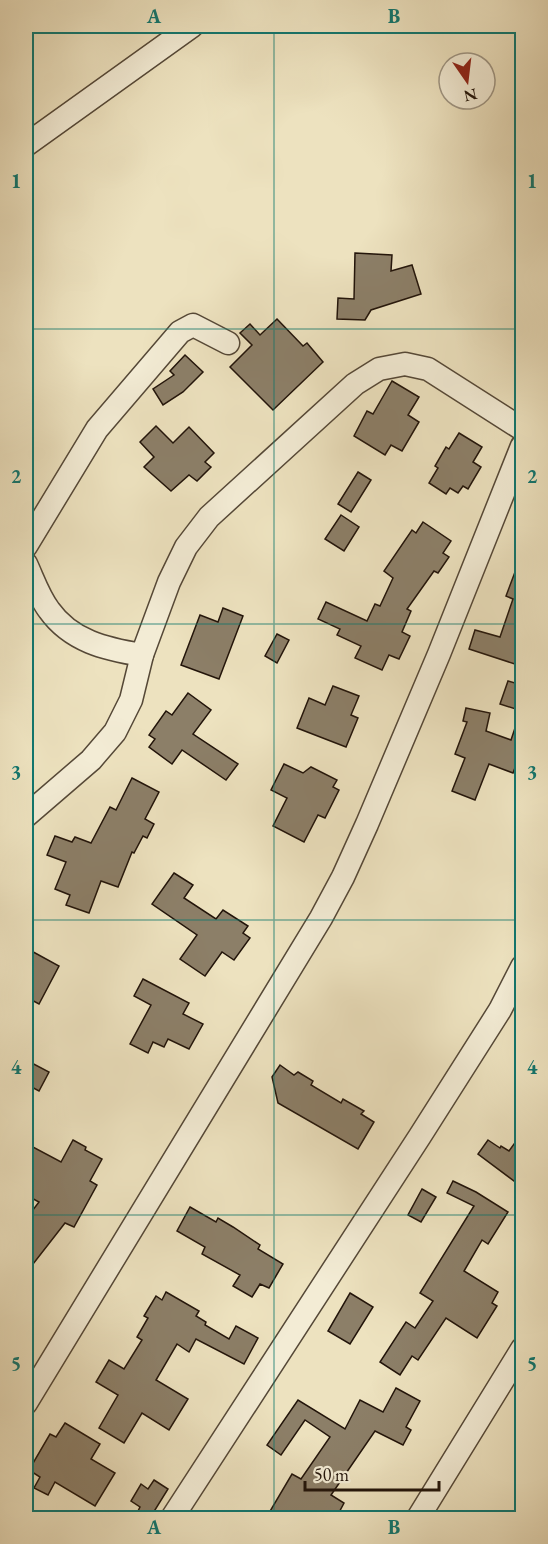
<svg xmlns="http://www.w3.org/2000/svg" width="548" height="1544" font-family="'EB Garamond',serif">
  <rect width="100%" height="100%" fill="#ede2bf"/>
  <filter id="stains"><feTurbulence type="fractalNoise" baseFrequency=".00333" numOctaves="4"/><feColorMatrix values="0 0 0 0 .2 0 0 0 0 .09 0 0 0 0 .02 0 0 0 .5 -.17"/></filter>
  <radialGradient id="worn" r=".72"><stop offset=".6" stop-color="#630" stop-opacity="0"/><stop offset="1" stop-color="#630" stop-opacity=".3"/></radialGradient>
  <g fill="#8c7f68" stroke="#22140a" stroke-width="1.5">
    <path d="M 355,253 L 392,255 L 391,271 L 412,265 L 421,294 L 371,310 L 365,320 L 337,319 L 338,298 L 354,299 Z"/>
    <path d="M 277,319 L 303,346 L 307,343 L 323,362 L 273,410 L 230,367 L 252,345 L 240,333 L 250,324 L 260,335 Z"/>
    <path d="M 185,355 L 203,372 L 183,392 L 163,405 L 153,389 L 174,375 L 170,371 Z"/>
    <path d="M 392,381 L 419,397 L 408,415 L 419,422 L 402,451 L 391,445 L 385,455 L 354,436 L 367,411 L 373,414 Z"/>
    <path d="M 156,426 L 173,443 L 189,427 L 214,453 L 205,462 L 211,467 L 197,481 L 189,475 L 171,491 L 144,467 L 154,457 L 140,442 Z"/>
    <path d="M 459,433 L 482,447 L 473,462 L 481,467 L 468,489 L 463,486 L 458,493 L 450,488 L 446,494 L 429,483 L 438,468 L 435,466 L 446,447 L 449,449 Z"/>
    <path d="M 358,472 L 371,480 L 351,512 L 338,504 Z"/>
    <path d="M 341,515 L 359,527 L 344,551 L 325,539 Z"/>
    <path d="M 423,522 L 451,541 L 443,553 L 449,557 L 438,573 L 434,571 L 407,609 L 411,611 L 402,632 L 410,636 L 399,659 L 389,655 L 382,670 L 355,658 L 361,646 L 337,635 L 340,629 L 318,619 L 326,602 L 367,621 L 375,604 L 380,606 L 393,578 L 384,571 L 412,530 L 416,533 Z"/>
    <path d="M 521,556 L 522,557 L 522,651 L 518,665 L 469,649 L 475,630 L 500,637 L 513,599 L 506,596 Z"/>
    <path d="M 223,608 L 243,616 L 219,679 L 181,665 L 200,615 L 218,622 Z"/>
    <path d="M 277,634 L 289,640 L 277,663 L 265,656 Z"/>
    <path d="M 508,681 L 522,685 L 522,711 L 500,704 Z"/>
    <path d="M 333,686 L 359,696 L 351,715 L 358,718 L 346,747 L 297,728 L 309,698 L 325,705 Z"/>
    <path d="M 188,693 L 211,710 L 193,734 L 238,764 L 226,780 L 182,750 L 172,764 L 149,747 L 155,739 L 149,735 L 166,711 L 172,715 Z"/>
    <path d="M 466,708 L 490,713 L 486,731 L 511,740 L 520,713 L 522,714 L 522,749 L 513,773 L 489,764 L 475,800 L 452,791 L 465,758 L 455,754 L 467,722 L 463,721 Z"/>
    <path d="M 284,764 L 303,773 L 311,767 L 337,780 L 333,787 L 339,790 L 325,818 L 318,815 L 304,842 L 273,826 L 287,798 L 271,790 Z"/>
    <path d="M 132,778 L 159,792 L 145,819 L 154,824 L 147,838 L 143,836 L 134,853 L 132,852 L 118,887 L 101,881 L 89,913 L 66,905 L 70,895 L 55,889 L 66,862 L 47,855 L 55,836 L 72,842 L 75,837 L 91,843 L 110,807 L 116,810 Z"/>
    <path d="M 174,873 L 193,885 L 184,898 L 216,919 L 223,910 L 248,926 L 243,933 L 250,938 L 234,960 L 222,952 L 205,976 L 180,959 L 197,935 L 152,904 Z"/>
    <path d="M 26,948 L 59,966 L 39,1004 L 26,997 Z"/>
    <path d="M 143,979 L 189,1003 L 183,1014 L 203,1024 L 189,1049 L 168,1039 L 164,1047 L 153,1042 L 148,1053 L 130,1044 L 151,1005 L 134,996 Z"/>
    <path d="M 26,1060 L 49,1072 L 39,1091 L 26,1084 Z"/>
    <path d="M 280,1065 L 294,1075 L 298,1072 L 313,1081 L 311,1085 L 341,1103 L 343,1099 L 364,1111 L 361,1114 L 374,1122 L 358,1149 L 278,1103 L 272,1077 Z"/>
    <path d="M 73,1140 L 86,1147 L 85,1150 L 102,1159 L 90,1181 L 97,1185 L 74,1227 L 65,1223 L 26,1273 L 26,1219 L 39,1202 L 26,1195 L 26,1160 L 33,1147 L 61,1162 Z"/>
    <path d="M 488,1140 L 500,1148 L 501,1146 L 509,1151 L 514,1144 L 522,1151 L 522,1187 L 478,1154 Z"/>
    <path d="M 453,1181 L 476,1192 L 508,1212 L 488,1244 L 482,1240 L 464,1271 L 498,1292 L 492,1303 L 497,1306 L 477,1338 L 446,1318 L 418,1360 L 412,1356 L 400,1375 L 380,1362 L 406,1322 L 415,1328 L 433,1301 L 420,1293 L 474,1206 L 447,1193 Z"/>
    <path d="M 422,1189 L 436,1197 L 421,1222 L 408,1215 Z"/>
    <path d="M 190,1207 L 216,1222 L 218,1218 L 233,1227 L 260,1245 L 258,1249 L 283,1264 L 269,1288 L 260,1284 L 252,1297 L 233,1286 L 240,1275 L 202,1254 L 205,1247 L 177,1231 Z"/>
    <path d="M 166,1292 L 199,1311 L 196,1316 L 206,1322 L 205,1325 L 229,1339 L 236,1326 L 258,1338 L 244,1364 L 196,1339 L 189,1352 L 177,1344 L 156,1380 L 188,1399 L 169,1430 L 142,1413 L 124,1443 L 99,1428 L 118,1395 L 96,1382 L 109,1360 L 124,1369 L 142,1340 L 137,1337 L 148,1318 L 144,1316 L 156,1296 L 162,1300 Z"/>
    <path d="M 350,1293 L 373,1307 L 350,1344 L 328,1331 Z"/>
    <path d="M 396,1388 L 420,1401 L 406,1427 L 411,1430 L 403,1445 L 375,1431 L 331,1495 L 344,1503 L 336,1518 L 266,1518 L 292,1474 L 301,1479 L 330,1437 L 305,1420 L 281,1455 L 267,1445 L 298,1400 L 345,1429 L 360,1400 L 383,1412 Z"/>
    <path d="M 65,1423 L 100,1444 L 91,1459 L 115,1473 L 95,1506 L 55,1482 L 48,1495 L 34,1488 L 40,1477 L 29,1470 L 50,1434 L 56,1437 Z"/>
    <path d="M 154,1480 L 168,1489 L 150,1518 L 138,1511 L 140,1507 L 131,1501 L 141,1484 L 148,1489 Z"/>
  </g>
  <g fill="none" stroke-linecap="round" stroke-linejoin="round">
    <defs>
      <g id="minor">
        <path d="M 26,145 L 192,26"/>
        <path d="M 26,546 L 97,429 L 180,332 L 193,325 L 228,343"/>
        <path d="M 26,564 C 33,579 39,597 49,610 C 71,641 105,649 142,655"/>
        <path d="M 26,816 L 91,760 L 115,732 L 131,700 L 142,655 L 169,582 L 186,547 L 209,517 L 355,384 L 379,369 L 405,364 L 428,369 L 522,429"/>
        <path d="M 26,1403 L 321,918 L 343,877 L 367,824 L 439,654 L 522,446"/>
        <path d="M 172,1518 L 420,1136 L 500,1010 L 522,967"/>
        <path d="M 418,1518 L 522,1349"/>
      </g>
    </defs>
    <use href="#minor" stroke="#554837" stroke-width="25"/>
    <use href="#minor" stroke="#f3ecd5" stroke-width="22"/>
  </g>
  <path fill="none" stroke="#0f766e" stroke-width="1.5" stroke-opacity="0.55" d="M 274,26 L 274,1518M 26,329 L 522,329M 26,624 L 522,624M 26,920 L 522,920M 26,1215 L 522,1215"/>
  <rect width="548" height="1544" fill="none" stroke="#ede2bf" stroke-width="66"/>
  <g transform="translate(467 81) rotate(166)"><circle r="28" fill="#f3ecd5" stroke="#9f9684" stroke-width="1.5"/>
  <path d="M0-4.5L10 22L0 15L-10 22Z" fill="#8f2418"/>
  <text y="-9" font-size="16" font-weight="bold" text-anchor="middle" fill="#22140a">N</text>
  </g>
  <path d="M305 1481v9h134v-9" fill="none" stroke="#22140a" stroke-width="3"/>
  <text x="314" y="1481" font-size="18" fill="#22140a" stroke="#f3ecd5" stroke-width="4.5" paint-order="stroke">50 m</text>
  <rect x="33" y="33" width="482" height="1478" fill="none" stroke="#0f766e" stroke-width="2"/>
  <g font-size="20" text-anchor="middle" font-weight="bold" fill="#0f766e">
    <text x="154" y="23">A</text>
    <text x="394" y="23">B</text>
    <text x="16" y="188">1</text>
    <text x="532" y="188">1</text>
    <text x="16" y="483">2</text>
    <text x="532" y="483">2</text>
    <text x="16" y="779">3</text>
    <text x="532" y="779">3</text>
    <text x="16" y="1074">4</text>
    <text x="532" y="1074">4</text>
    <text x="16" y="1370">5</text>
    <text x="532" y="1370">5</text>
    <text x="154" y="1534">A</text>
    <text x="394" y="1534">B</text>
  </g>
  <rect width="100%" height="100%" filter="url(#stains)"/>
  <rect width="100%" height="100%" fill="url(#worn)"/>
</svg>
